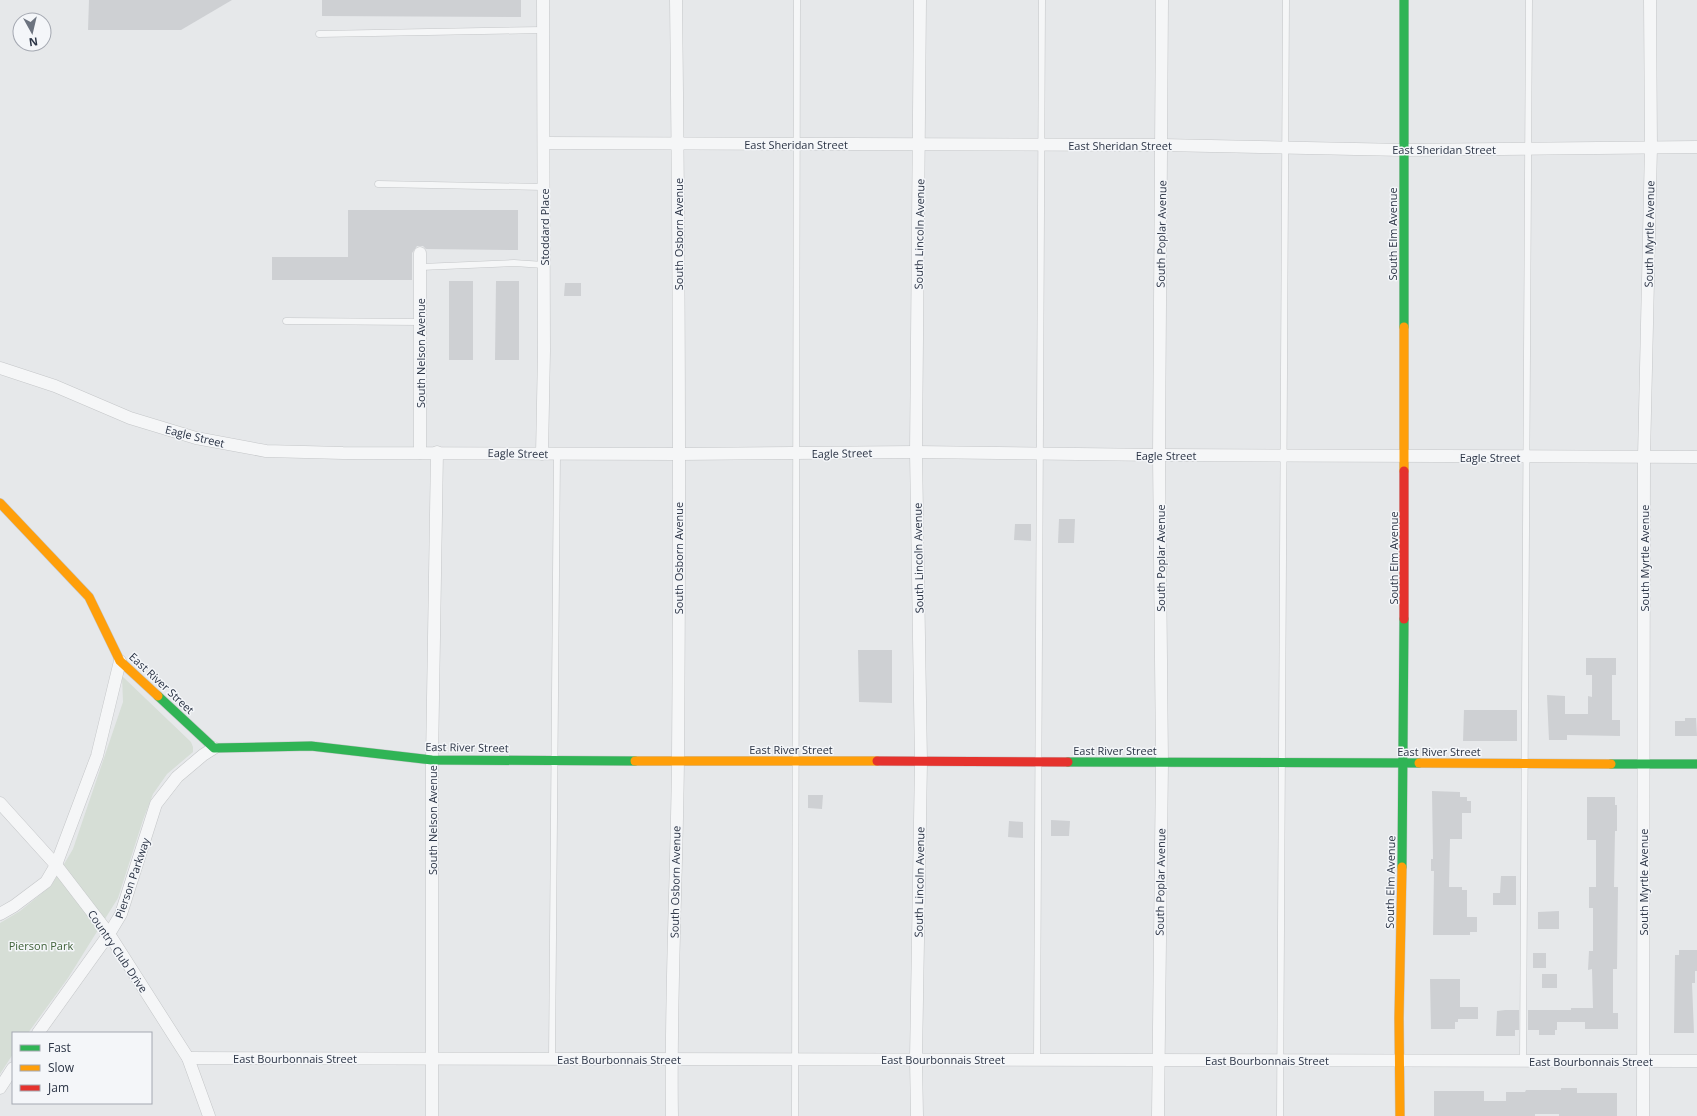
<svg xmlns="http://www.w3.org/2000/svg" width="1697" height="1116" font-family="'Open Sans',sans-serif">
  <rect width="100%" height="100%" fill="#e6e8ea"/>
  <path fill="#d6ded6" d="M 122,676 L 191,742 L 193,747 L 193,752 L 167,774 L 153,794 L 143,820 L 118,898 L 68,978 L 28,1033 L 13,1033 L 13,1054 L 0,1074 L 0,923 L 20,911 L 51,886 L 73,849 L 123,702 Z"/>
  <g fill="#ced0d3">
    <path d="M 89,0 L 232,0 L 181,30 L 88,30 Z"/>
    <path d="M 322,0 L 521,0 L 521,17 L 322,16 Z"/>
    <path d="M 348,210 L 518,210 L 518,250 L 426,249 L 423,246 L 417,246 L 412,253 L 412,280 L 272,280 L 272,257 L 348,257 Z"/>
    <rect x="449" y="281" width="24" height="79"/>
    <path d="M 496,281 L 519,281 L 519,360 L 495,360 Z"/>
    <path d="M 565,283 L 581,283 L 581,296 L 564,296 Z"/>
    <path d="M 1059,519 L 1075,519 L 1074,543 L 1058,543 Z"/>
    <path d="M 1015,524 L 1031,524 L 1031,541 L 1014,540 Z"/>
    <path d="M 858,650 L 892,650 L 892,703 L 859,702 Z"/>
    <path d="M 1586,658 L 1616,658 L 1616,675 L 1612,675 L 1612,720 L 1620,720 L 1620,736 L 1567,735 L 1567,740 L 1549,740 L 1547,695 L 1565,696 L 1565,714 L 1588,714 L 1588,696 L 1592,697 L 1592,675 L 1586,675 Z"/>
    <path d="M 1464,710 L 1517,710 L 1517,741 L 1463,741 Z"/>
    <path d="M 1685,718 L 1696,718 L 1697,736 L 1675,736 L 1675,721 L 1685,721 Z"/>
    <path d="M 1432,791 L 1460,792 L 1460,797 L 1467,797 L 1467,801 L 1471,801 L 1471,813 L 1462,813 L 1462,839 L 1450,839 L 1449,887 L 1462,887 L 1462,890 L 1467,890 L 1467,917 L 1477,917 L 1477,932 L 1470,932 L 1470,935 L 1433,935 L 1434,871 L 1431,871 L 1431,859 L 1433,859 Z"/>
    <path d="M 808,795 L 823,795 L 822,809 L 808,808 Z"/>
    <path d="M 1587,797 L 1615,797 L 1615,805 L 1617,805 L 1617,831 L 1615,831 L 1614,887 L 1618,887 L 1617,969 L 1613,969 L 1613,1013 L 1618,1013 L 1618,1029 L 1585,1029 L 1585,1022 L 1557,1022 L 1557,1030 L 1555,1030 L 1555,1035 L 1539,1035 L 1539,1030 L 1528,1030 L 1528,1010 L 1571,1010 L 1571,1008 L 1593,1008 L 1592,969 L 1588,970 L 1589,951 L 1593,951 L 1593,908 L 1589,908 L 1589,887 L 1596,887 L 1596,840 L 1587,840 Z"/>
    <path d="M 1051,820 L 1070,821 L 1069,836 L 1051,836 Z"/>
    <path d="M 1009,821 L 1023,822 L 1023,838 L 1008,837 Z"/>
    <path d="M 1501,876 L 1516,876 L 1516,905 L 1493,905 L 1493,893 L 1500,893 Z"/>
    <path d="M 1559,911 L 1559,929 L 1538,929 L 1538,912 Z"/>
    <path d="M 1679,950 L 1697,950 L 1697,971 L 1695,971 L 1695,983 L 1692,983 L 1694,1033 L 1674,1033 L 1675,955 L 1679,955 Z"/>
    <rect x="1533" y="953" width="13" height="15"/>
    <rect x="1542" y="974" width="15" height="14"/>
    <path d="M 1430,979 L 1460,979 L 1460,1007 L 1478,1007 L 1478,1019 L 1458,1019 L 1458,1022 L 1455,1022 L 1455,1029 L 1431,1029 Z"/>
    <path d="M 1505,1010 L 1519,1010 L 1519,1030 L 1515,1030 L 1515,1036 L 1496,1036 L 1497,1011 Z"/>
    <path d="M 1561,1088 L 1577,1088 L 1577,1093 L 1617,1093 L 1617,1116 L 1559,1116 L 1559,1114 L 1535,1114 L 1535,1116 L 1434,1116 L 1434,1091 L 1484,1091 L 1484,1101 L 1506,1101 L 1506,1092 L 1525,1092 L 1526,1090 L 1561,1090 Z"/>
  </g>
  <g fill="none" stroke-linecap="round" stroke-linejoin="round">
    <defs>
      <g id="lane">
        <path d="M 319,34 L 543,30"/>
        <path d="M 378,184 L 544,187"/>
        <path d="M 421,267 L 514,263 L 544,265"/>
        <path d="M 286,321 L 420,322"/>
        <path d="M 552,1059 L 557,454"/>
        <path d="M 1037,1060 L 1042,0"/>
        <path d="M 1523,1061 L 1529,0"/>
        <path d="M 795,1116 L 797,0"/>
        <path d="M 1280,1116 L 1286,0"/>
      </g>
      <g id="street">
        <path d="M 544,143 L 1162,145 L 1404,150 L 1697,147"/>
        <path d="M 0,368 L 55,386 L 130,418 L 196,438 L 266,451 L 343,453 L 679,454 L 916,452 L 1159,455 L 1697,457"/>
        <path d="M 420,453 L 420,253"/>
        <path d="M 542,454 L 544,351 L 543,0"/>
        <path d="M 0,803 L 56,865 L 109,934 L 188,1058 L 209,1116"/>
        <path d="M 0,914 L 14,906 L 46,882 L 56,865 L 97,756 L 120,661"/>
        <path d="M 38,1033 L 109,934 L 121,914 L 156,804 L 177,777 L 203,755 L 214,748"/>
        <path d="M 188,1058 L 1697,1061"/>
        <path d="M 0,1088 L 13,1068"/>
        <path d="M 432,1116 L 432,760 L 437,452"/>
        <path d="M 672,1116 C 670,996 677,877 678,757 C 680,505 679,252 676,0"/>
        <path d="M 917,1116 L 916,1059 L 921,762 L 916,452 L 920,0"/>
        <path d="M 1158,1116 L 1162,762 L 1159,455 L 1162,0"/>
        <path d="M 1643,1116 L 1644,457 L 1651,147 L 1650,0"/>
      </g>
      <g id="fast">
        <path d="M 1404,327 L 1404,0"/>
        <path d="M 158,696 L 214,748 L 311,746 L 432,760 L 635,761"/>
        <path d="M 1068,762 L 1419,763"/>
        <path d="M 1611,764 L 1697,764"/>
        <path d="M 1402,867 L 1404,619"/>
      </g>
      <g id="slow">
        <path d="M 1404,327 L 1404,471"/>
        <path d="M 0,503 L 89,597 L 120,661 L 158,696"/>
        <path d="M 635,761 L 877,761"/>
        <path d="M 1419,763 L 1611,764"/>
        <path d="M 1400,1116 L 1399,1018 L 1402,867"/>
      </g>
      <g id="jam">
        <path d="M 1404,471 L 1404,619"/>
        <path d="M 877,761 L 1068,762"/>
      </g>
    </defs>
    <use href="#lane" stroke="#c4c6c8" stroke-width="7"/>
    <use href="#street" stroke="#c4c6c8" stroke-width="13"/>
    <use href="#fast" stroke="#c4c6c8" stroke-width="10"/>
    <use href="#slow" stroke="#c4c6c8" stroke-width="10"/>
    <use href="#jam" stroke="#c4c6c8" stroke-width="10"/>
    <use href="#lane" stroke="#f5f6f7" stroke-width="6"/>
    <use href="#street" stroke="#f5f6f7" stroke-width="12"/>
    <use href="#fast" stroke="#30b455" stroke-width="9"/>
    <use href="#slow" stroke="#ff9f0a" stroke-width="9"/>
    <use href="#jam" stroke="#e5322d" stroke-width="9"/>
  </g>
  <g text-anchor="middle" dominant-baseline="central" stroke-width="3" stroke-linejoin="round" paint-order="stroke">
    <g font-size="11" fill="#2b3445" stroke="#f4f6f9">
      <text x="796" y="144">East Sheridan Street</text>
      <text x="1120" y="145">East Sheridan Street</text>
      <text x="1444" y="149">East Sheridan Street</text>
      <text transform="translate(544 227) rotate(-90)">Stoddard Place</text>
      <text transform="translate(678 234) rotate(-90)">South Osborn Avenue</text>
      <text transform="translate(919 234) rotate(-89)">South Lincoln Avenue</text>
      <text transform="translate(1161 234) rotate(-89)">South Poplar Avenue</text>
      <text transform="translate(1392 234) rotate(-90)">South Elm Avenue</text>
      <text transform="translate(1649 234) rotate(-89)">South Myrtle Avenue</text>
      <text transform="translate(420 353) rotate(-90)">South Nelson Avenue</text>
      <text transform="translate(195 436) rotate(14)">Eagle Street</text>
      <text transform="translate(518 453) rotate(1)">Eagle Street</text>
      <text transform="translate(842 453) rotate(-1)">Eagle Street</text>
      <text x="1166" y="455">Eagle Street</text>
      <text x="1490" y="457">Eagle Street</text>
      <text transform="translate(678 558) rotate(-90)">South Osborn Avenue</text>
      <text transform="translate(918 558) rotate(-91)">South Lincoln Avenue</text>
      <text transform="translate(1160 558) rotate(-90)">South Poplar Avenue</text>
      <text transform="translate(1393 558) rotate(-90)">South Elm Avenue</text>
      <text transform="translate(1644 558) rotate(-90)">South Myrtle Avenue</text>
      <text transform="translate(162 683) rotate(43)">East River Street</text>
      <text transform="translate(467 747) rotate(1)">East River Street</text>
      <text x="791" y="749">East River Street</text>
      <text x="1115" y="750">East River Street</text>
      <text x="1439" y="751">East River Street</text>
      <text transform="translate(432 820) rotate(-90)">South Nelson Avenue</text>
      <text transform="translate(132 878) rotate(-71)">Pierson Parkway</text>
      <text transform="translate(675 882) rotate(-89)">South Osborn Avenue</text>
      <text transform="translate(919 882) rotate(-89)">South Lincoln Avenue</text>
      <text transform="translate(1160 882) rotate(-89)">South Poplar Avenue</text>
      <text transform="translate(1390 882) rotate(-89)">South Elm Avenue</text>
      <text transform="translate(1643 882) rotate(-90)">South Myrtle Avenue</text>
      <text transform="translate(118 951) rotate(56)">Country Club Drive</text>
      <text x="295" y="1058">East Bourbonnais Street</text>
      <text x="619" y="1059">East Bourbonnais Street</text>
      <text x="943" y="1059">East Bourbonnais Street</text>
      <text x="1267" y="1060">East Bourbonnais Street</text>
      <text x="1591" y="1061">East Bourbonnais Street</text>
    </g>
    <g font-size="11" fill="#3f6138" stroke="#f4f6f9">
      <text x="41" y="945">Pierson Park</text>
    </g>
  </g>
  <rect x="12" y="1032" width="140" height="72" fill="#f4f6f9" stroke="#a4a8b1"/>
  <rect x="20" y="1045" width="20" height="6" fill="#30b455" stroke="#a4a8b1"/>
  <text x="48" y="1052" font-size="12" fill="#2b3445">Fast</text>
  <rect x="20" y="1065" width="20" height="6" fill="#ff9f0a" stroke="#a4a8b1"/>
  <text x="48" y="1072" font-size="12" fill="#2b3445">Slow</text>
  <rect x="20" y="1085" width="20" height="6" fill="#e5322d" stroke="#a4a8b1"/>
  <text x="48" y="1092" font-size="12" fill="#2b3445">Jam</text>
  <g transform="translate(32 32) rotate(172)"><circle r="19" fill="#f4f6f9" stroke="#a4a8b1"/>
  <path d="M0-3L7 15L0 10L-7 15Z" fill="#6c737f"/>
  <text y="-6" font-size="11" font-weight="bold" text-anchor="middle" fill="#2b3445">N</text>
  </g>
</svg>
